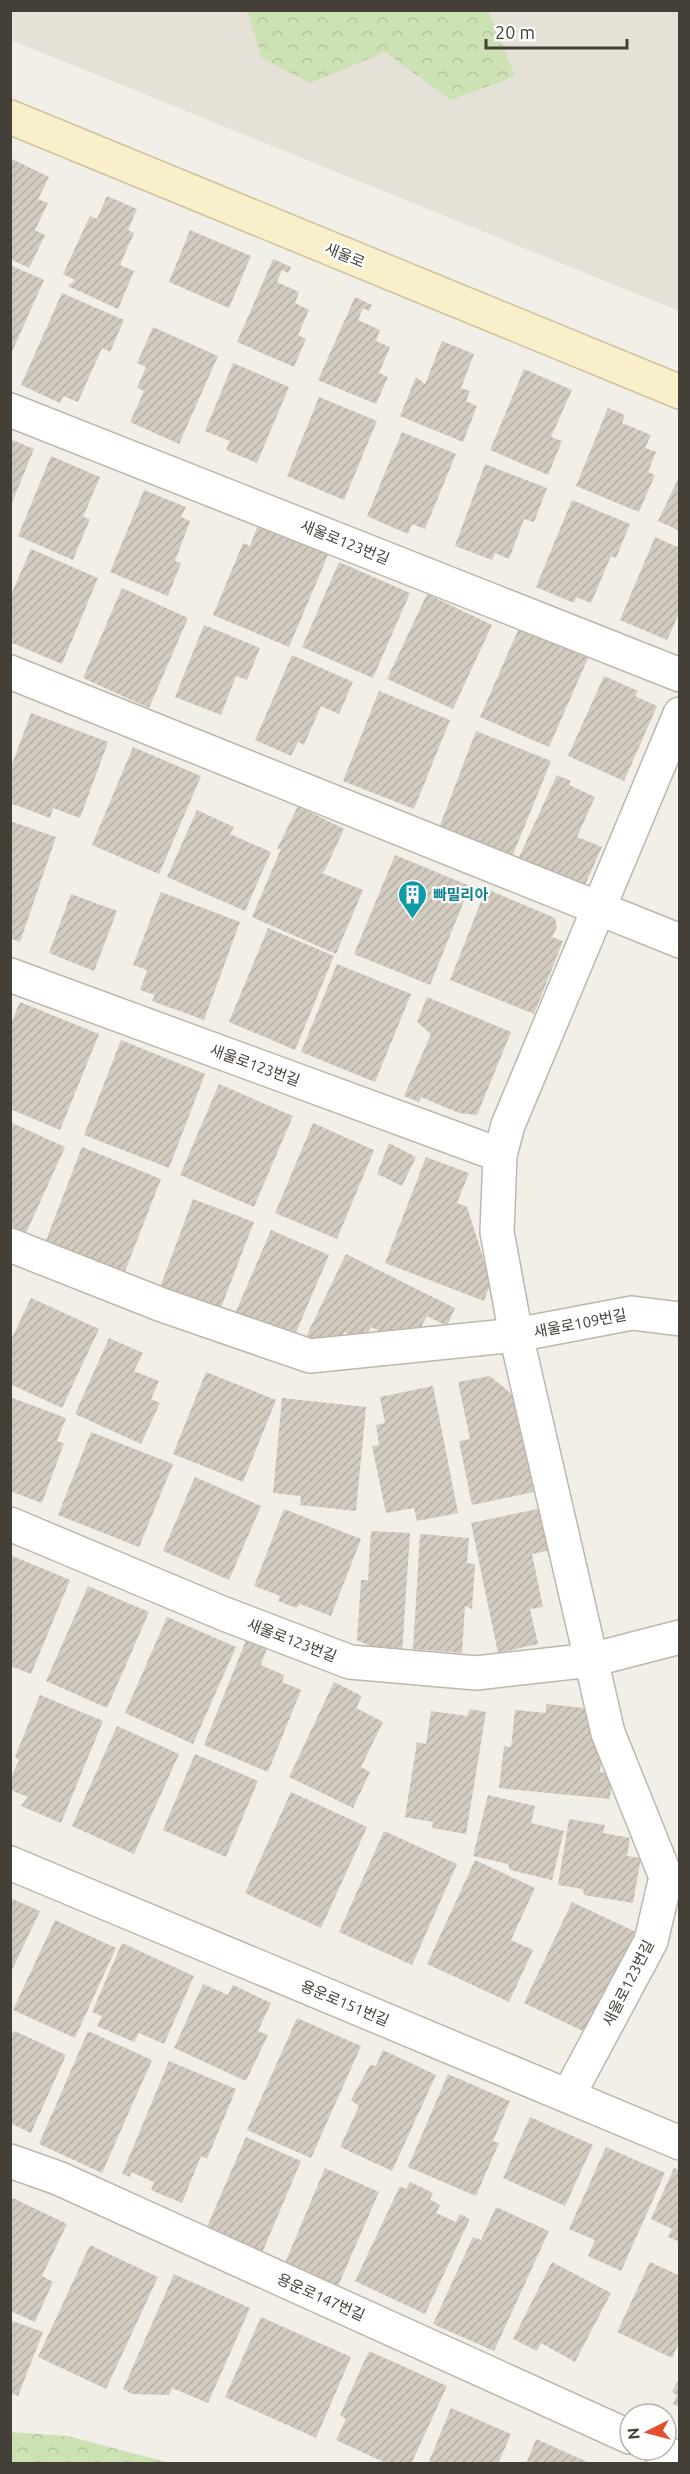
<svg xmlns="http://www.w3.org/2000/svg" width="690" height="2474" font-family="Ubuntu,'Noto Sans KR',sans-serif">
  <defs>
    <pattern id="forest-crowns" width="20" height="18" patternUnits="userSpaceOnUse" patternTransform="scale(1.5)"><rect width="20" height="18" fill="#cce2b5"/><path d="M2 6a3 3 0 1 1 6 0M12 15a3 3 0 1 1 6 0" fill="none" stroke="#b1c39c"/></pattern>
    <pattern id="building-hatch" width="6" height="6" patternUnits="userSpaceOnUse" patternTransform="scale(1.5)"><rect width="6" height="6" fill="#d3cbbf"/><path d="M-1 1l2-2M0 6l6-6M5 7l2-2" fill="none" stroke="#b6afa5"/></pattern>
  </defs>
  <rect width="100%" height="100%" fill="#f2efe8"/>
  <path fill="#e6e1d7" d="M 10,11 L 679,11 L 679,311 L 11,40 Z"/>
  <g fill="url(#forest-crowns)">
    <path d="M 247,11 L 489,11 L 515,76 L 451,100 L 385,52 L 310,83 L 262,58 Z"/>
    <path d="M 10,2432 L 68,2436 L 170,2463 L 11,2463 Z"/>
  </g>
  <g fill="url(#building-hatch)">
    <path d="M 10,158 L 49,177 L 38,199 L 48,203 L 35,230 L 45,235 L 29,268 L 10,259 Z"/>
    <path d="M 107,196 L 137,209 L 128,230 L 134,233 L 120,265 L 134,271 L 118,309 L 68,286 L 75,280 L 63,274 L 90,216 L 97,219 Z"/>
    <path d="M 190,230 L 251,256 L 229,308 L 169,282 Z"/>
    <path d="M 273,259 L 291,267 L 288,273 L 282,270 L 277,282 L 299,292 L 295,303 L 309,310 L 298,335 L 306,339 L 294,367 L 237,342 Z"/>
    <path d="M 10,265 L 44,280 L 10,356 Z"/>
    <path d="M 62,293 L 124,320 L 110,352 L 102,348 L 78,402 L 63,396 L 60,403 L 21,385 Z"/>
    <path d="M 355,297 L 372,305 L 369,311 L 363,308 L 358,320 L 380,330 L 376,341 L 390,347 L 379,373 L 388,377 L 376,404 L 318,380 Z"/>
    <path d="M 153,327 L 218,356 L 179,444 L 130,422 L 144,391 L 137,388 L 146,367 L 137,363 Z"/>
    <path d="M 442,341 L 474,354 L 461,388 L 470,391 L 466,401 L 477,406 L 463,442 L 400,416 L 416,377 L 425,384 Z"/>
    <path d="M 233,363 L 289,387 L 257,463 L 226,450 L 230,441 L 205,431 Z"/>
    <path d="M 524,369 L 572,390 L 551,437 L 562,441 L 548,475 L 490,450 Z"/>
    <path d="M 319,397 L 377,421 L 344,500 L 287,476 Z"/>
    <path d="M 608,408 L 625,415 L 622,423 L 651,435 L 645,448 L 656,452 L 648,472 L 655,475 L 639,512 L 576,486 Z"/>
    <path d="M 402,432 L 456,454 L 425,529 L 412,524 L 408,534 L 367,516 Z"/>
    <path d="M 10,439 L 34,449 L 11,505 L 10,505 Z"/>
    <path d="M 51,456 L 100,477 L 83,517 L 90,519 L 73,560 L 18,536 Z"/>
    <path d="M 485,464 L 547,488 L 534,522 L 524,519 L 509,559 L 495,553 L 492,560 L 455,546 Z"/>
    <path d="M 680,475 L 680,531 L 658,521 Z"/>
    <path d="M 144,490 L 186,507 L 181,517 L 190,521 L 175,561 L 181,563 L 168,596 L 110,572 Z"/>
    <path d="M 572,500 L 630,524 L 616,558 L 611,556 L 591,603 L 576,597 L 574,603 L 536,587 Z"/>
    <path d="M 258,525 L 328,555 L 289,647 L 213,615 L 243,543 L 250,546 Z"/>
    <path d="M 655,537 L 680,548 L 680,611 L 667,640 L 620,620 Z"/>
    <path d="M 31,549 L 98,578 L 62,664 L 10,642 L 10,597 Z"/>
    <path d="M 339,562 L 410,593 L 373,678 L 302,647 Z"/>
    <path d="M 122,588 L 188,618 L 149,708 L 83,678 Z"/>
    <path d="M 427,594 L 492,625 L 453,709 L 387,679 Z"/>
    <path d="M 204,625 L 260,648 L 247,680 L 236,676 L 221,715 L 175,697 Z"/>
    <path d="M 519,628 L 588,658 L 549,747 L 480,717 Z"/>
    <path d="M 292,655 L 353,682 L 339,714 L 321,706 L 304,745 L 298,742 L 291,756 L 255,740 Z"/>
    <path d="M 604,676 L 638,691 L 635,696 L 657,706 L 624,781 L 568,756 Z"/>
    <path d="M 379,691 L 450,720 L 414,809 L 343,781 Z"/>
    <path d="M 31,713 L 108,742 L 80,818 L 53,808 L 50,818 L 10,803 L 10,770 Z"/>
    <path d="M 476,731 L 551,761 L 512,857 L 439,828 Z"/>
    <path d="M 133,747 L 201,776 L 159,874 L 92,845 Z"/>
    <path d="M 557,775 L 571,781 L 569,785 L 595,797 L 577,837 L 602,847 L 584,887 L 519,857 Z"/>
    <path d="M 298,806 L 344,829 L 325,870 L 322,873 L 363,890 L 336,954 L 252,917 L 281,849 L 277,849 Z"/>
    <path d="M 197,810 L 234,827 L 230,834 L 271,852 L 245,911 L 167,877 Z"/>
    <path d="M 10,821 L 56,837 L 20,942 L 10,938 Z"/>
    <path d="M 395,855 L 470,886 L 430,985 L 354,954 Z"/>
    <path d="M 486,889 L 555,918 L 557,927 L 552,937 L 563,941 L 534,1014 L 450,980 Z"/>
    <path d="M 161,892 L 240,922 L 204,1020 L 152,1001 L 155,995 L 140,990 L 147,970 L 133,965 Z"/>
    <path d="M 71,894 L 117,911 L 94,971 L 49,953 Z"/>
    <path d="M 268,928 L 334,956 L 295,1050 L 229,1022 Z"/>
    <path d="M 337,964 L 411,994 L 375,1082 L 301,1052 Z"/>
    <path d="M 427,997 L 511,1032 L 477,1115 L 459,1113 L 421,1097 L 419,1102 L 404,1096 L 431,1034 L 417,1022 Z"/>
    <path d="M 20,1002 L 99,1034 L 60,1130 L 10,1109 L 10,1026 Z"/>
    <path d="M 121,1040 L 205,1074 L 169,1168 L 84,1135 Z"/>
    <path d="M 219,1084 L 293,1116 L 254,1207 L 180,1175 Z"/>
    <path d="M 10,1122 L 65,1147 L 26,1233 L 10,1225 Z"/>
    <path d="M 313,1123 L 374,1150 L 337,1239 L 275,1213 Z"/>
    <path d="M 389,1143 L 416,1157 L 402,1186 L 377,1174 Z"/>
    <path d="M 82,1147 L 161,1179 L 124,1274 L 45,1243 Z"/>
    <path d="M 426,1157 L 469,1173 L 457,1203 L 467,1207 L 491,1282 L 484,1301 L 385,1263 Z"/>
    <path d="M 193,1199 L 254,1222 L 219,1313 L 159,1290 Z"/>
    <path d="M 271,1230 L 329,1255 L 292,1342 L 234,1316 Z"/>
    <path d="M 346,1254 L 455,1308 L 447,1326 L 427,1316 L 421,1327 L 390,1336 L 371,1327 L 364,1341 L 344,1332 L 341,1339 L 305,1339 Z"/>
    <path d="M 31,1298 L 99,1329 L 62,1408 L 10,1384 L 10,1342 Z"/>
    <path d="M 109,1338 L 143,1353 L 134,1371 L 159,1381 L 151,1399 L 160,1403 L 141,1444 L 75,1414 Z"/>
    <path d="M 206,1372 L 276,1400 L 243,1482 L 173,1454 Z"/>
    <path d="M 490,1376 L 514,1396 L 534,1492 L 472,1505 L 459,1441 L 470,1439 L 458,1382 Z"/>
    <path d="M 433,1386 L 458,1513 L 417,1521 L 414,1508 L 386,1513 L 372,1446 L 379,1445 L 376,1425 L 385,1423 L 380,1397 Z"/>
    <path d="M 10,1397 L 66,1418 L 57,1441 L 64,1443 L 42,1503 L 10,1491 Z"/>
    <path d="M 282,1398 L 366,1407 L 356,1511 L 300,1505 L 301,1496 L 273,1493 Z"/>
    <path d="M 91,1432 L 173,1464 L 139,1547 L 58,1515 Z"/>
    <path d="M 195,1477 L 261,1506 L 229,1580 L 163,1551 Z"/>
    <path d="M 542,1508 L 551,1550 L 532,1554 L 543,1607 L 530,1609 L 538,1644 L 498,1653 L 471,1523 Z"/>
    <path d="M 284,1509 L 361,1539 L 331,1616 L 300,1604 L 296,1608 L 278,1601 L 280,1596 L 254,1586 Z"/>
    <path d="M 371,1531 L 410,1533 L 402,1653 L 381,1651 L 357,1640 L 361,1580 L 368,1580 Z"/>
    <path d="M 420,1534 L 469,1538 L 467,1563 L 475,1564 L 472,1609 L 465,1606 L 462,1653 L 413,1649 Z"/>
    <path d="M 10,1555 L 70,1580 L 31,1674 L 10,1666 Z"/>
    <path d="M 88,1586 L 149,1612 L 107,1708 L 46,1681 Z"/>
    <path d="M 167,1617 L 236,1647 L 193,1744 L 125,1713 Z"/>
    <path d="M 246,1640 L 267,1648 L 261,1665 L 284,1675 L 282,1682 L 301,1690 L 268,1772 L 204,1745 Z"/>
    <path d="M 334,1682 L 362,1696 L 356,1708 L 383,1722 L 361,1767 L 370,1772 L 353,1808 L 289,1777 Z"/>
    <path d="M 40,1695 L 103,1721 L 61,1823 L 21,1806 L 28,1797 L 10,1790 L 10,1780 L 19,1760 L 15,1757 Z"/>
    <path d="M 546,1704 L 594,1709 L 591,1739 L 604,1741 L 600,1772 L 612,1774 L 610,1799 L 499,1788 L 504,1746 L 511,1747 L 515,1710 L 546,1713 Z"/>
    <path d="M 470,1709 L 486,1712 L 466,1834 L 432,1828 L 433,1822 L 405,1817 L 417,1742 L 426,1744 L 431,1711 L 467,1716 Z"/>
    <path d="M 117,1726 L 179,1754 L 134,1854 L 72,1826 Z"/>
    <path d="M 195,1754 L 258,1781 L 226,1857 L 163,1830 Z"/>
    <path d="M 291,1792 L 367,1827 L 321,1928 L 245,1893 Z"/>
    <path d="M 488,1795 L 535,1806 L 531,1823 L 564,1831 L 552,1880 L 510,1870 L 508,1864 L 473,1856 Z"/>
    <path d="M 569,1819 L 605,1825 L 603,1833 L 630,1838 L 627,1856 L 641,1858 L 633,1903 L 584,1895 L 583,1889 L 558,1885 Z"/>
    <path d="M 384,1831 L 457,1864 L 412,1965 L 339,1932 Z"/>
    <path d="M 475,1860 L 535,1888 L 511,1940 L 533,1950 L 509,2002 L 427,1964 Z"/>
    <path d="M 10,1898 L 40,1911 L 10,1974 Z"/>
    <path d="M 572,1902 L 636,1932 L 587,2033 L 524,2003 Z"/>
    <path d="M 55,1920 L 116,1948 L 75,2038 L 13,2010 Z"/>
    <path d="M 122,1943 L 194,1976 L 164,2044 L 139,2033 L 134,2042 L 97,2026 L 102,2016 L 92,2012 Z"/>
    <path d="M 203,1984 L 228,1995 L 233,1985 L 271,2003 L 258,2031 L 268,2035 L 246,2081 L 174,2048 Z"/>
    <path d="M 297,2018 L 361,2046 L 311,2158 L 247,2130 Z"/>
    <path d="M 15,2031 L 66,2055 L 31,2133 L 10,2123 L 10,2035 Z"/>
    <path d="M 88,2031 L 152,2060 L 102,2173 L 39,2144 Z"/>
    <path d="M 383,2050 L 436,2075 L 392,2171 L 340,2147 L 359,2106 L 351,2100 L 370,2065 L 376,2066 Z"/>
    <path d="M 169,2061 L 236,2089 L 207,2159 L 201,2156 L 182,2203 L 151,2190 L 154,2182 L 131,2172 L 130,2177 L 122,2174 Z"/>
    <path d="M 448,2074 L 510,2101 L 493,2141 L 499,2143 L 476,2196 L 408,2167 Z"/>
    <path d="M 530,2117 L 593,2145 L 565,2206 L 503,2178 Z"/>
    <path d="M 246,2137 L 301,2161 L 262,2253 L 206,2229 Z"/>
    <path d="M 606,2147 L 665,2173 L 621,2271 L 588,2256 L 595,2240 L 569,2229 Z"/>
    <path d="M 325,2168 L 379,2192 L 338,2286 L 285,2263 Z"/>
    <path d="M 674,2168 L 680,2170 L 680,2242 L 668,2237 L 672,2229 L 651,2219 Z"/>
    <path d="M 410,2182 L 433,2193 L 430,2199 L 440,2205 L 436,2213 L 456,2222 L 460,2214 L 470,2219 L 425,2314 L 355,2281 L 400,2186 L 406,2189 Z"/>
    <path d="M 13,2198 L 67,2224 L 42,2276 L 53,2282 L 35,2322 L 10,2311 L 10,2204 Z"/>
    <path d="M 496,2207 L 549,2231 L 494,2351 L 433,2324 L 473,2237 L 481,2240 Z"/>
    <path d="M 90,2245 L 158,2277 L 106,2389 L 38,2357 Z"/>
    <path d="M 552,2262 L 611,2293 L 575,2362 L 541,2343 L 537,2351 L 513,2339 Z"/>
    <path d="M 650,2262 L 678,2275 L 680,2271 L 680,2340 L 672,2358 L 617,2332 Z"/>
    <path d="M 174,2274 L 250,2308 L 208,2403 L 172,2388 L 169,2395 L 132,2394 L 123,2389 Z"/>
    <path d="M 261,2317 L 351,2357 L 316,2438 L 225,2397 Z"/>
    <path d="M 10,2320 L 43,2332 L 18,2396 L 10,2393 Z"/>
    <path d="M 369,2351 L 447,2386 L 411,2464 L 388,2464 L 336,2440 L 346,2419 L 340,2415 Z"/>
    <path d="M 680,2377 L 680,2407 L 673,2404 L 677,2395 L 672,2392 Z"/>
    <path d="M 451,2408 L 511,2434 L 498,2464 L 428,2464 Z"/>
    <path d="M 536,2439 L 592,2464 L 526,2464 Z"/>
  </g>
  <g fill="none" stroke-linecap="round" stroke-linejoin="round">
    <defs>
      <g id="street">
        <path d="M 10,410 L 680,675"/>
        <path d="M 10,672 L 680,941"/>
        <path d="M 10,975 L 500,1155"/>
        <path d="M 10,1245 L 162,1305 L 310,1356 L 516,1335 L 632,1313 L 680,1319"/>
        <path d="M 10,1524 L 222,1613 L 350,1662 L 476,1673 L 591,1660 L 680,1637"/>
        <path d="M 10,1863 L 680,2143"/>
        <path d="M 568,2096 L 651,1941 L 666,1877 L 608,1733 L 516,1335 L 497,1232 L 500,1155 L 508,1125 L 680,714"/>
        <path d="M 10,2161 L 58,2178 L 630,2437"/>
        <path d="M 659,2450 L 680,2459"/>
      </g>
      <path id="secondary" d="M 10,117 L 680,392"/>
    </defs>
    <use href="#street" stroke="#bdb7ac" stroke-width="36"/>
    <use href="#secondary" stroke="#cdc39c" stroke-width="36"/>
    <use href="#street" stroke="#fff" stroke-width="33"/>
    <use href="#secondary" stroke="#f9f0cb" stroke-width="33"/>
  </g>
  <defs>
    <symbol id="building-pin" viewBox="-11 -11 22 30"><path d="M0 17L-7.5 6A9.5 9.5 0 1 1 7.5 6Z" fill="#0f9aa8" stroke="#fff"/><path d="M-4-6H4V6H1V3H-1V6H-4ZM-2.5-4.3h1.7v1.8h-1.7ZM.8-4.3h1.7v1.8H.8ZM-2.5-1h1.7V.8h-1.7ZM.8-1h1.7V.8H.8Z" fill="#fff"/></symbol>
  </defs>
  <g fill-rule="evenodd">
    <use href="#building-pin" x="396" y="878" width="33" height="45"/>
  </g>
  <g text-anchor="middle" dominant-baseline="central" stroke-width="4.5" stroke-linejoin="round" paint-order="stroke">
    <g font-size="15" fill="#454037" stroke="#fff">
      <text transform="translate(345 255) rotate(22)">새울로</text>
      <text transform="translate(345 542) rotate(22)">새울로123번길</text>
      <text transform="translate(255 1065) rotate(20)">새울로123번길</text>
      <text transform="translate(580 1323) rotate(-11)">새울로109번길</text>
      <text transform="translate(292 1640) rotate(21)">새울로123번길</text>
      <text transform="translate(628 1983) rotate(-63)">새울로123번길</text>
      <text transform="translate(345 2003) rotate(23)">용운로151번길</text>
      <text transform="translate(321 2297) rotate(24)">용운로147번길</text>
    </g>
    <g font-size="15" font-weight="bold" fill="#0d838f" stroke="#fff" text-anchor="start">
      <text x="433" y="894">빠밀리아</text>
    </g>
  </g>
  <rect width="690" height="2474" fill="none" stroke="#454037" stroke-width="24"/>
  <g transform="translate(648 2432) rotate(264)"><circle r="28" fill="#ffffff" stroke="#b5b3af" stroke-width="1.5"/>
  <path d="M0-4.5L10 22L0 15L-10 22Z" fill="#e4502e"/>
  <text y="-9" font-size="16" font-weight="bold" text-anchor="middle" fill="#454037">N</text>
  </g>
  <path d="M486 39v9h141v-9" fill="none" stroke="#454037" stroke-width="3"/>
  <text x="495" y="39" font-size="18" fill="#454037" stroke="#ffffff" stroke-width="4.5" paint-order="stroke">20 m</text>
</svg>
